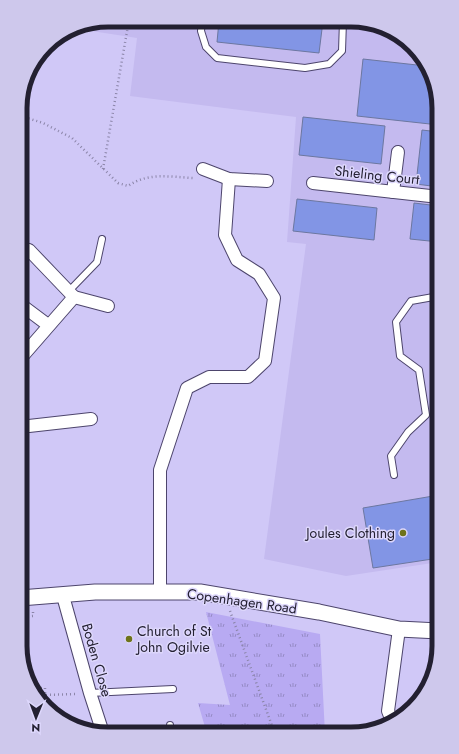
<svg xmlns="http://www.w3.org/2000/svg" width="459" height="754" font-family="Jost,sans-serif">
  <defs>
    <pattern id="grass-tufts" width="24" height="20" patternUnits="userSpaceOnUse"><rect width="24" height="20" fill="#b8aaf2"/><path d="M3 7l-1-3M5 7V3M7 7l1-3M15 17l-1-3M17 17v-4M19 17l1-3" fill="none" stroke="#958ac5"/></pattern>
  </defs>
  <rect width="100%" height="100%" fill="#d0c8f7"/>
  <path fill="#c4baef" d="M 108,20 L 368,22 L 409,42 L 432,75 L 439,108 L 439,562 L 346,576 L 264,559 L 306,244 L 287,242 L 296,117 L 130,96 L 137,38 L 72,28 Z"/>
  <path fill="url(#grass-tufts)" d="M 206,612 L 320,634 L 325,734 L 207,734 L 198,703 L 230,705 Z"/>
  <g fill="#8295e5" stroke="#6c77a0">
    <path d="M 219,21 L 323,21 L 319,53 L 217,42 Z"/>
    <path d="M 363,59 L 426,66 L 432,75 L 439,108 L 439,125 L 357,116 Z"/>
    <path d="M 303,117 L 385,126 L 381,164 L 299,155 Z"/>
    <path d="M 422,130 L 439,132 L 439,187 L 416,184 Z"/>
    <path d="M 297,199 L 377,208 L 374,240 L 293,231 Z"/>
    <path d="M 414,203 L 439,206 L 439,242 L 410,239 Z"/>
    <path d="M 439,495 L 439,558 L 373,568 L 363,508 Z"/>
  </g>
  <g fill="none" stroke-linecap="round" stroke-linejoin="round">
    <defs>
      <g id="service">
        <path d="M 202,21 L 201,31 L 206,47 L 217,58 L 305,68 L 329,64 L 342,51 L 343,21"/>
        <path d="M 68,292 L 97,262 L 102,239"/>
        <path d="M 394,475 L 391,456 L 408,432 L 426,415 L 419,370 L 400,356 L 396,322 L 411,301 L 439,296"/>
        <path d="M 90,693 L 173,689"/>
        <path d="M 170,733 L 170,725"/>
      </g>
      <g id="minor">
        <path d="M 203,169 L 229,179 L 267,181"/>
        <path d="M 313,183 L 439,197"/>
        <path d="M 393,192 L 398,152"/>
        <path d="M 74,297 L 108,306"/>
        <path d="M 20,304 L 48,325"/>
        <path d="M 20,359 L 74,297 L 29,250 L 21,248"/>
        <path d="M 20,427 L 91,419"/>
        <path d="M 160,592 L 160,470 L 187,388 L 209,377 L 248,377 L 265,361 L 274,298 L 259,274 L 237,260 L 225,235 L 229,179"/>
        <path d="M 63,596 L 90,693 L 103,733"/>
        <path d="M 392,721 L 388,711 L 399,629"/>
      </g>
      <path id="tertiary" d="M 20,598 L 95,592 L 200,592 L 319,612 L 399,629 L 439,631"/>
    </defs>
    <use href="#service" stroke="#4d456c" stroke-width="8"/>
    <use href="#minor" stroke="#4d456c" stroke-width="14"/>
    <use href="#tertiary" stroke="#4d456c" stroke-width="17"/>
    <g stroke="#8b85a8" stroke-width="2.5" stroke-dasharray="1 3" stroke-linecap="butt">
      <path d="M 21,116 L 43,123 L 72,138 L 118,183 L 128,186 C 148,172 170,177 194,178"/>
      <path d="M 103,169 L 129,20"/>
      <path d="M 230,611 L 275,734"/>
      <path d="M 20,617 L 33,616 L 33,609"/>
      <path d="M 33,688 L 45,688 L 45,695 L 77,694"/>
    </g>
    <use href="#service" stroke="#fff" stroke-width="6"/>
    <use href="#minor" stroke="#fff" stroke-width="12"/>
    <use href="#tertiary" stroke="#fff" stroke-width="15"/>
  </g>
  <g fill="#6e731a" stroke="#ddd7fc" stroke-width="1.5">
    <circle cx="403" cy="533" r="4"/>
    <circle cx="129" cy="639" r="4"/>
  </g>
  <g text-anchor="middle" dominant-baseline="central" stroke-width="3" stroke-linejoin="round" paint-order="stroke">
    <g font-size="14" fill="#232031" stroke="#ddd7fc">
      <text transform="translate(377 175) rotate(6)">Shieling Court</text>
      <text transform="translate(242 601) rotate(8)">Copenhagen Road</text>
      <text transform="translate(97 660) rotate(74)">Boden Close</text>
    </g>
    <g font-size="14" fill="#232031" stroke="#ddd7fc" text-anchor="end">
      <text x="395" y="533">Joules Clothing</text>
      <text x="137" y="631" text-anchor="start">Church of St<tspan x="137" dy="16">John Ogilvie</tspan></text>
    </g>
  </g>
  <path d="M0 0H459V754H0ZM108 27H351A81 81 0 0 1 432 108V646A81 81 0 0 1 351 727H108A81 81 0 0 1 27 646V108A81 81 0 0 1 108 27Z" fill="#cec8ec" fill-rule="evenodd"/>
  <path fill="none" stroke="#232031" stroke-width="5" d="M108 27H351A81 81 0 0 1 432 108V646A81 81 0 0 1 351 727H108A81 81 0 0 1 27 646V108A81 81 0 0 1 108 27Z"/>
  <g transform="translate(36 718) rotate(181)" stroke="#ddd7fc" stroke-width="3" paint-order="stroke">
  <path d="M0-3L7 15L0 10L-7 15Z" fill="#232031"/>
  <text y="-6" font-size="11" font-weight="bold" text-anchor="middle" fill="#232031">N</text>
  </g>
</svg>
